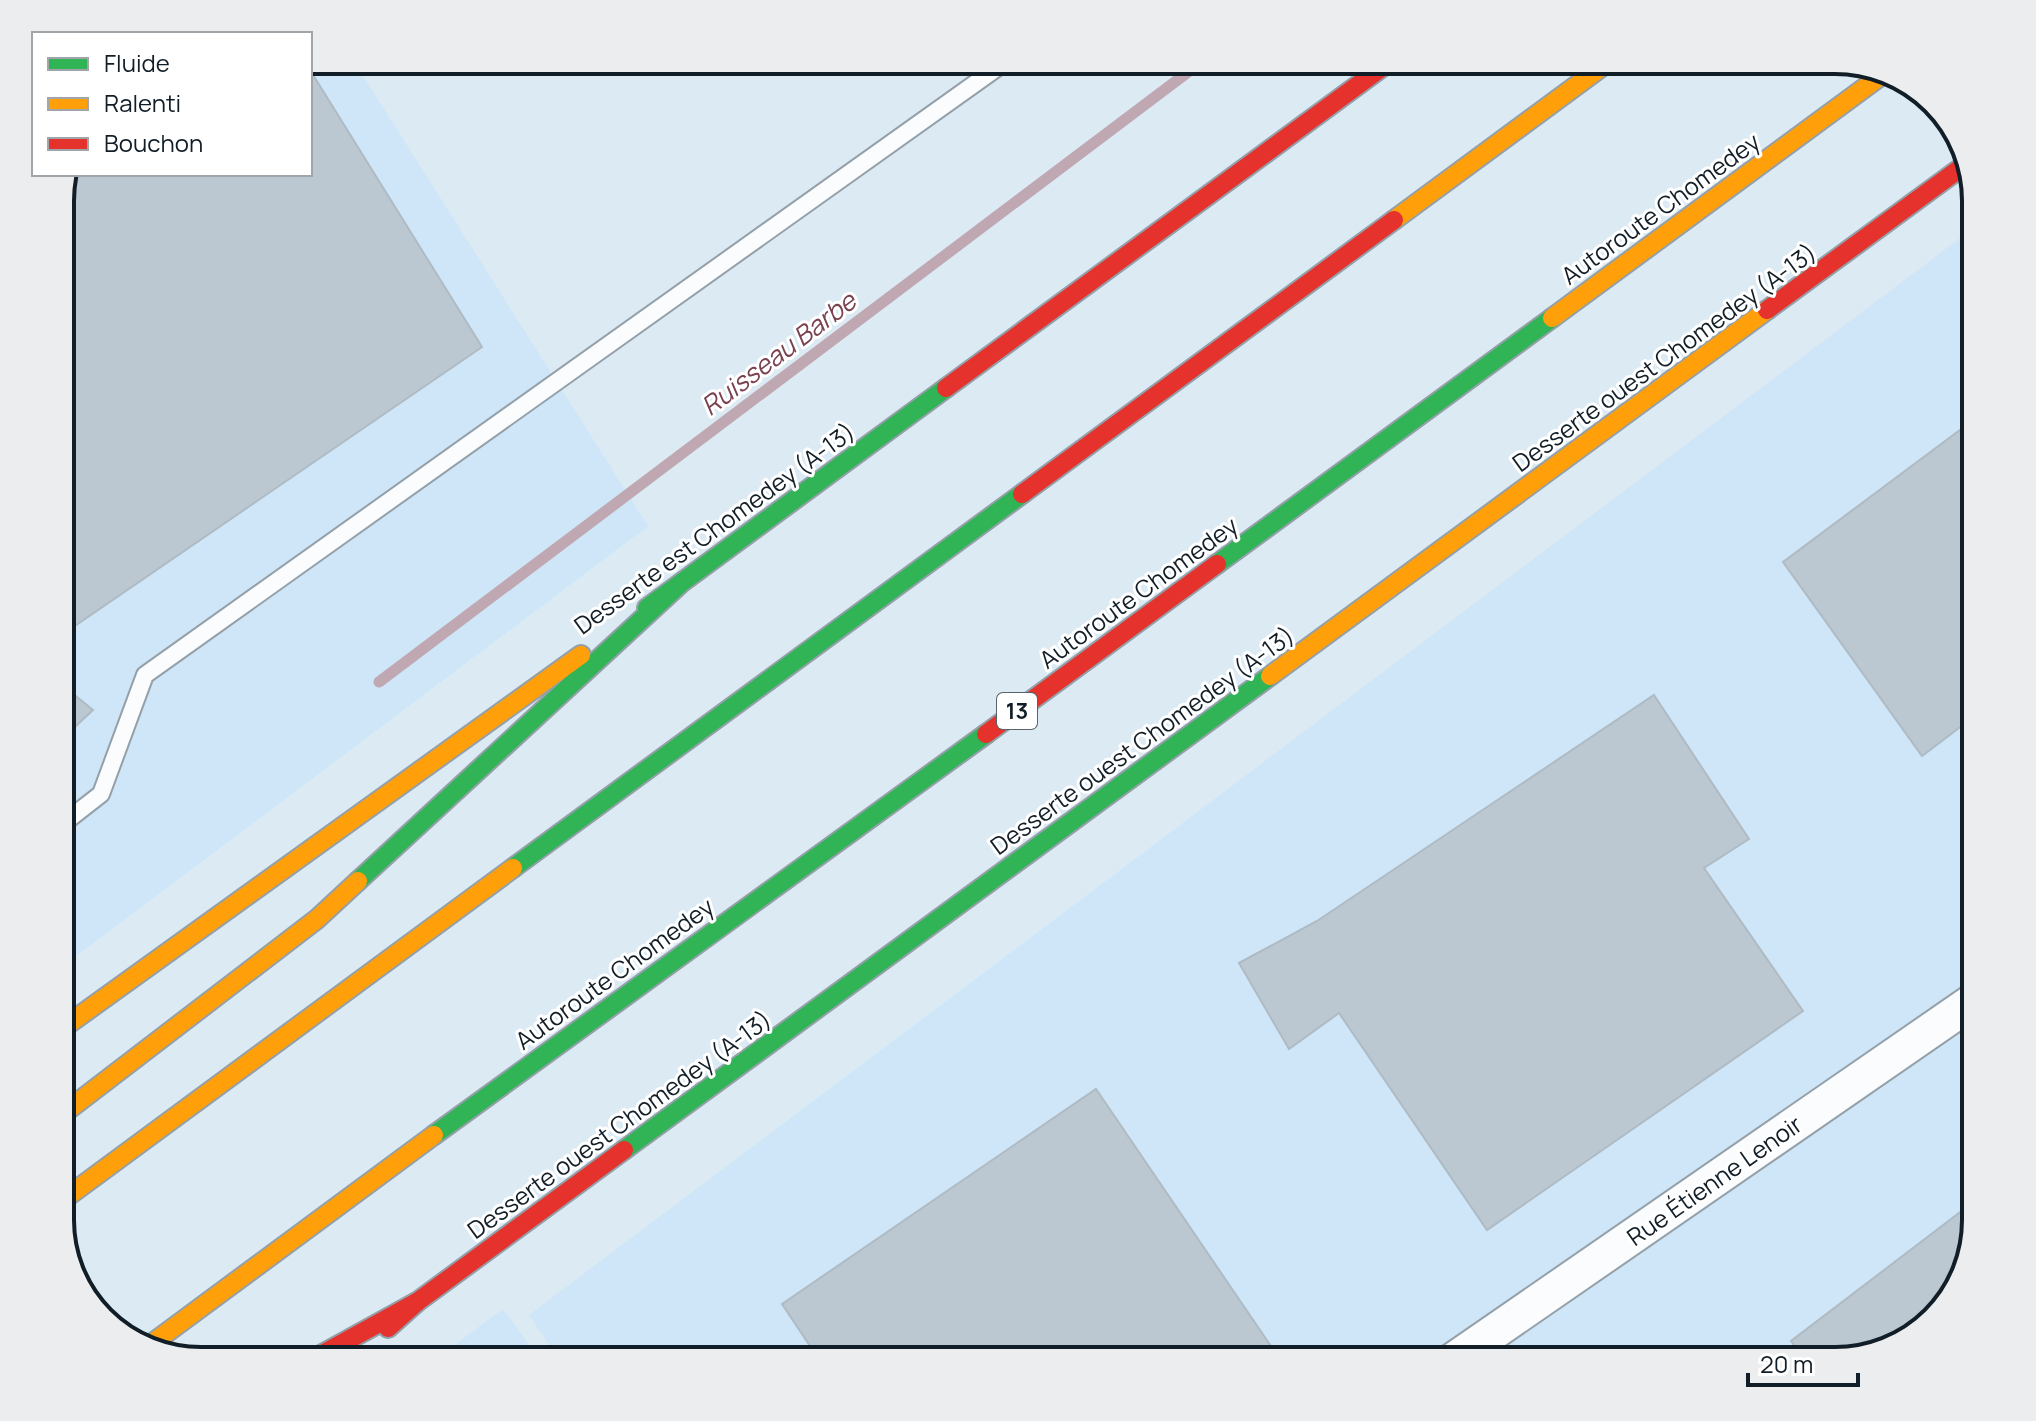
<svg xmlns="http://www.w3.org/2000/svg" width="2036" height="1421" font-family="Manrope,sans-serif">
  <rect width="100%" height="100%" fill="#dceaf4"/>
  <g fill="#cee6f7">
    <path d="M 310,60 L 353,60 L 648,526 L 60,968 L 60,193 L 69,174 L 310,174 Z"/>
    <path d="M 1976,226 L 1976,1220 L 1952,1299 L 1905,1342 L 1835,1361 L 560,1361 L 529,1315 Z"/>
    <path d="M 503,1309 L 541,1361 L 433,1361 Z"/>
  </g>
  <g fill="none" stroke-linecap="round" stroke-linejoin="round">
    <path stroke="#bfa8b1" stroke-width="11" d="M 379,682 L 1204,60"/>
  </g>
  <g fill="#bcc8d1" stroke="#afbbc4" stroke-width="2">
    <path d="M 310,70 L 482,347 L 60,636 L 60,193 L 69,174 L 310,174 Z"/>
    <path d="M 1976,418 L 1976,715 L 1922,756 L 1783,562 Z"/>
    <path d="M 60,683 L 93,710 L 60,741 Z"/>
    <path d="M 1654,695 L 1749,839 L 1704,868 L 1803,1011 L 1487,1230 L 1339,1013 L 1289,1049 L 1239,963 L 1317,921 Z"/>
    <path d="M 1096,1089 L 1281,1361 L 820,1361 L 782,1304 Z"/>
    <path d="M 1976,1200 L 1976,1220 L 1952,1299 L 1905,1342 L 1835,1361 L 1806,1361 L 1791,1341 Z"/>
  </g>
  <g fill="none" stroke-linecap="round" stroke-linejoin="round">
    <defs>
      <path id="lane" d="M 60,826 L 101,794 L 145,675 L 1008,60"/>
      <path id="street" d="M 1452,1361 L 1976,999"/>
      <g id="fast">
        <path d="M 1217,564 L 1552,318"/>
        <path d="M 647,608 L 946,388"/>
        <path d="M 513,868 L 1022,494"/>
        <path d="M 358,881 L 679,585"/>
        <path d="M 434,1135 L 986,734"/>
        <path d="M 624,1150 L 1270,676"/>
      </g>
      <g id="slow">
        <path d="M 1394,220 L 1611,60"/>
        <path d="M 1552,318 L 1882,75"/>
        <path d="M 1270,676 L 1767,310"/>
        <path d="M 60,1030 L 581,655"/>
        <path d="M 60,1116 L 317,919 L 358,881"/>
        <path d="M 60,1202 L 513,868"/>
        <path d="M 150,1345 L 434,1135"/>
      </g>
      <g id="jam">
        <path d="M 1767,310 L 1966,164"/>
        <path d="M 946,388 L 1392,60"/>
        <path d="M 1022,494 L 1394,220"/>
        <path d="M 986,734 L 1217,564"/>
        <path d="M 388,1328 L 417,1302 L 624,1150"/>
        <path d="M 310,1361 L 417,1302"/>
      </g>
    </defs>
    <use href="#lane" stroke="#94a0a9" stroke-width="20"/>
    <use href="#street" stroke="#94a0a9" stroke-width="38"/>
    <use href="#fast" stroke="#94a0a9" stroke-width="22"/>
    <use href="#slow" stroke="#94a0a9" stroke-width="22"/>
    <use href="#jam" stroke="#94a0a9" stroke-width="22"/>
    <use href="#lane" stroke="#fafcfd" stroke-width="16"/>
    <use href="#street" stroke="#fafcfd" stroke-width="34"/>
    <use href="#fast" stroke="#30b455" stroke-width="18"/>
    <use href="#slow" stroke="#ff9f0a" stroke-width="18"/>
    <use href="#jam" stroke="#e5322d" stroke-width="18"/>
  </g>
  <g text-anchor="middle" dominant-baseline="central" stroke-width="6" stroke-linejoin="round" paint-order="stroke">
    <rect fill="#fff" stroke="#596268" stroke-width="2" x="997" y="693" width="40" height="36" rx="6"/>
    <g font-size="22" font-weight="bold" fill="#121e27">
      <text x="1017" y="711">13</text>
    </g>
    <g font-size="24" fill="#121e27" stroke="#fff">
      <text transform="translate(1660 208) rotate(-36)">Autoroute Chomedey</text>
      <text transform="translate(1664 357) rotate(-36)">Desserte ouest Chomedey (A-13)</text>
      <text transform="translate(714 528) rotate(-36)">Desserte est Chomedey (A-13)</text>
      <text transform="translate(1138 592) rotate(-36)">Autoroute Chomedey</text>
      <text transform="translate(1142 740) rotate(-36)">Desserte ouest Chomedey (A-13)</text>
      <text transform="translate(614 973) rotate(-36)">Autoroute Chomedey</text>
      <text transform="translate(619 1124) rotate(-36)">Desserte ouest Chomedey (A-13)</text>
      <text transform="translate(1714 1180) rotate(-35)">Rue Étienne Lenoir</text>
    </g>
    <g font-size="26" font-style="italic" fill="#79414f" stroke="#fff">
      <text transform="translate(778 353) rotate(-37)">Ruisseau Barbe</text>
    </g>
  </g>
  <path d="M0 0H2036V1421H0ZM201 74H1835A127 127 0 0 1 1962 201V1220A127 127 0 0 1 1835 1347H201A127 127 0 0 1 74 1220V201A127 127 0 0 1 201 74Z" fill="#ecedee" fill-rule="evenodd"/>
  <path fill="none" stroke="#121e27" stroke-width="4" d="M201 74H1835A127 127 0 0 1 1962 201V1220A127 127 0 0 1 1835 1347H201A127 127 0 0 1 74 1220V201A127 127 0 0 1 201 74Z"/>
  <rect x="32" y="32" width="280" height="144" fill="#ffffff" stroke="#a0a5a9" stroke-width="2"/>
  <rect x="48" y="58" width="40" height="12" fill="#30b455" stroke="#a0a5a9" stroke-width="2"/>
  <text x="104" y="72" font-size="24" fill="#121e27">Fluide</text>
  <rect x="48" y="98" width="40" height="12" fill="#ff9f0a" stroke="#a0a5a9" stroke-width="2"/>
  <text x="104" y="112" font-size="24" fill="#121e27">Ralenti</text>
  <rect x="48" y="138" width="40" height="12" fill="#e5322d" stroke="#a0a5a9" stroke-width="2"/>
  <text x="104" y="152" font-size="24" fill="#121e27">Bouchon</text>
  <path d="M1748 1373v12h110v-12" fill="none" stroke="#121e27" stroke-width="4"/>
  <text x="1760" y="1373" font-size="24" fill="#121e27" stroke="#ffffff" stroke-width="6" paint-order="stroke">20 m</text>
</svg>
